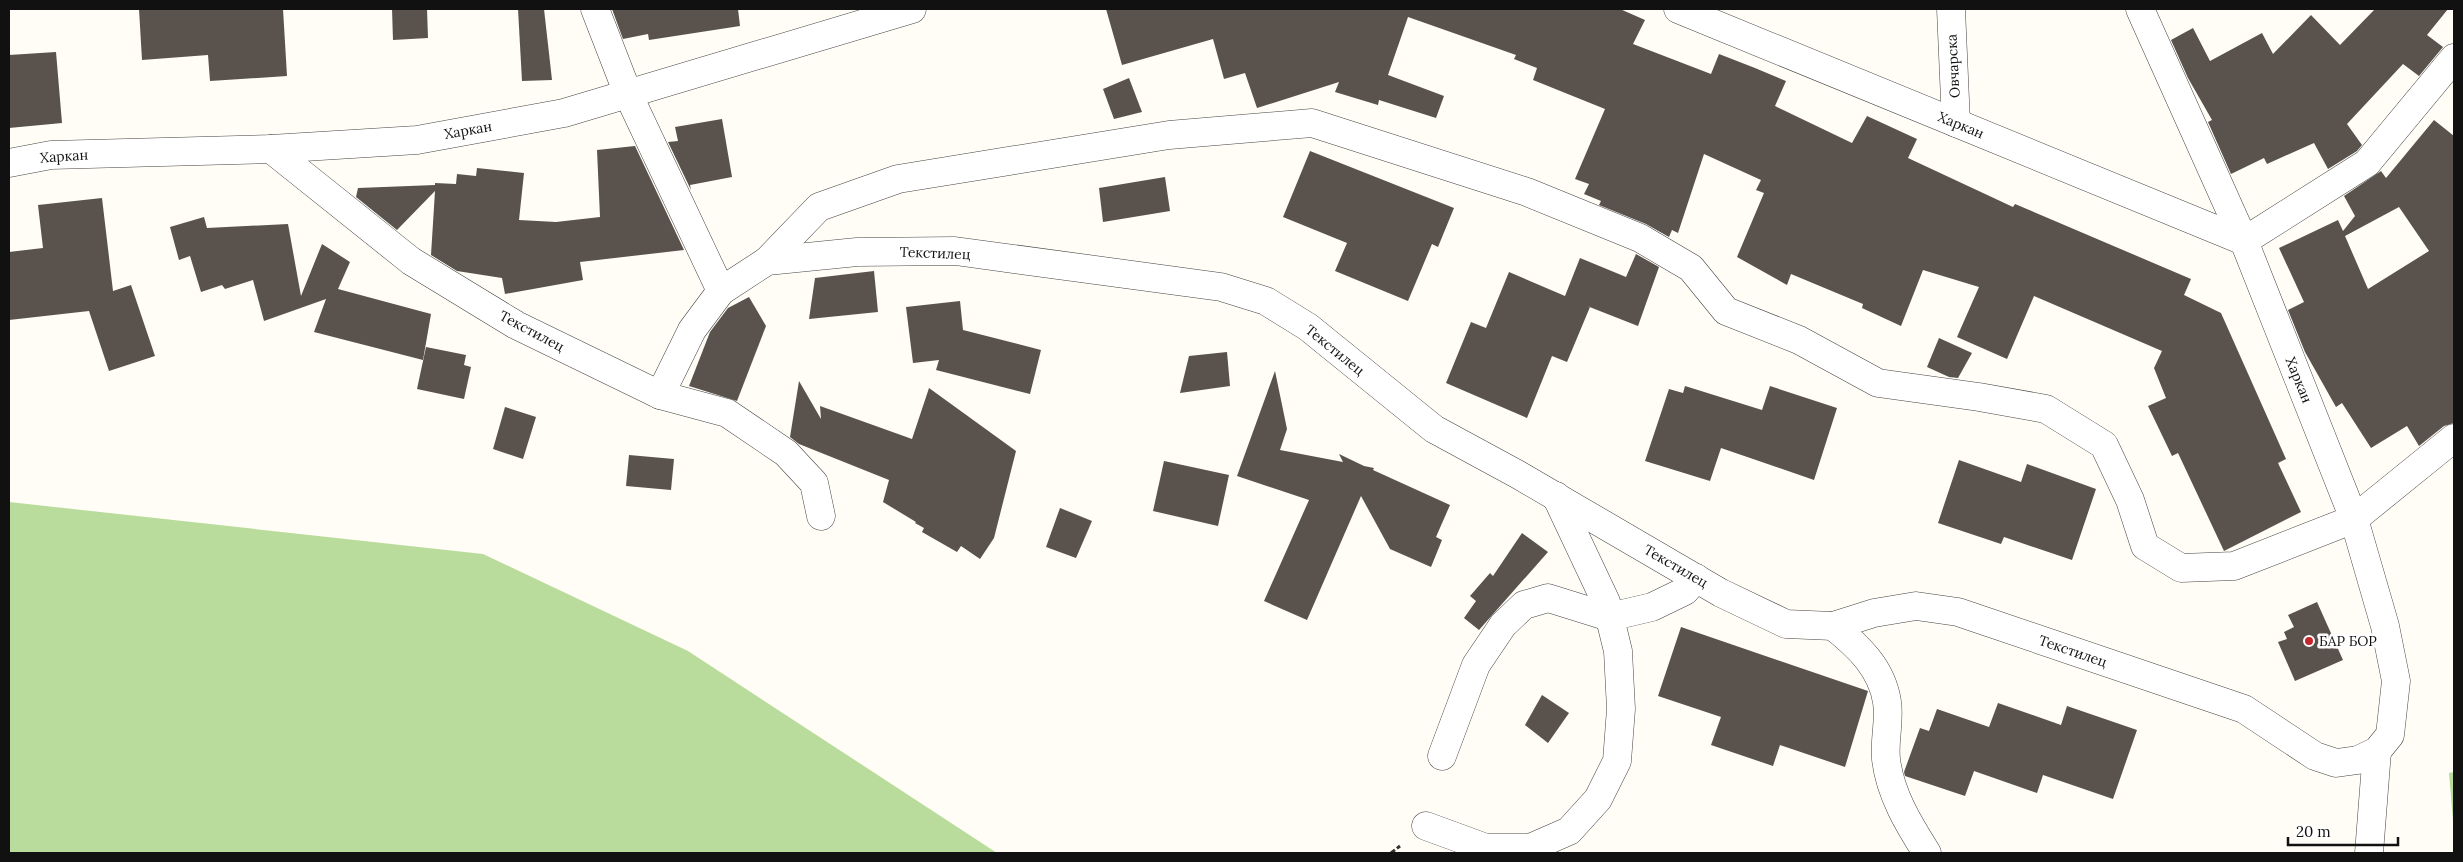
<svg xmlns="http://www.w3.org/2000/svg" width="2463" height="862" font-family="Lora,serif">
  <rect width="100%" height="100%" fill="#fffdf5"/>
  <g fill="#b9dc9c">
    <path d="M 9,502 L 483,554 L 688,651 L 997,853 L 9,853 Z"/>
    <path d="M 2454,772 L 2454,833 L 2449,773 Z"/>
  </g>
  <g fill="#5a524d" fill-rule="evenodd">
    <path d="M 139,9 L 283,9 L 287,76 L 210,81 L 208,55 L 142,60 Z"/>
    <path d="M 392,9 L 427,9 L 428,38 L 393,40 Z"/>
    <path d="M 518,9 L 544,9 L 552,80 L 522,81 Z"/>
    <path d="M 612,9 L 738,9 L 740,26 L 649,40 L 648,34 L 623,39 Z"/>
    <path d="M 1106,9 L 1620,9 L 1645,20 L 1633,44 L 1711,74 L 1719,54 L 1755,68 L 1786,81 L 1775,106 L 1852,143 L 1867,116 L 1917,139 L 1908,158 L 2013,207 L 2015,204 L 2191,279 L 2184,295 L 2221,313 L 2286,459 L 2278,463 L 2301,512 L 2224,551 L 2178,453 L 2172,456 L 2148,406 L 2166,398 L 2154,368 L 2162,351 L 2034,296 L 2007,359 L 1957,337 L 1979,287 L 1923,270 L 1901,326 L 1862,308 L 1863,304 L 1791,274 L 1787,285 L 1737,257 L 1764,193 L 1756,190 L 1761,180 L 1704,154 L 1678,233 L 1672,230 L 1669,237 L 1646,224 L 1599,205 L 1601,201 L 1584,194 L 1589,184 L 1575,179 L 1605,109 L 1533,80 L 1537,68 L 1514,59 L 1516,55 L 1408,17 L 1388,75 L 1444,96 L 1436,118 L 1379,100 L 1378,105 L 1335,92 L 1339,82 L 1257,108 L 1245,73 L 1224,79 L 1213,39 L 1122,65 Z"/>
    <path d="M 2375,9 L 2448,9 L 2427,35 L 2443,47 L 2419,76 L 2403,64 L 2347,124 L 2362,145 L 2357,151 L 2328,169 L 2314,143 L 2267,164 L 2264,158 L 2231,174 L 2208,122 L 2212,120 L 2188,78 L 2171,40 L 2193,28 L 2210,61 L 2262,33 L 2273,54 L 2311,15 L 2340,45 Z"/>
    <path d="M 56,52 L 62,123 L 9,128 L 9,55 Z"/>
    <path d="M 1129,78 L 1142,112 L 1114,119 L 1103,89 Z"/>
    <path d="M 722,119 L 732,177 L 690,185 L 691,190 L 668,142 L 678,141 L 675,127 Z"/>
    <path d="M 2434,120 L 2454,136 L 2454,423 L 2444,426 L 2419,446 L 2407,426 L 2371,448 L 2342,403 L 2336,407 L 2305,352 L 2288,310 L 2304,302 L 2279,248 L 2338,220 L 2343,231 L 2355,216 L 2344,196 L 2381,171 L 2386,178 ZM 2399,207 L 2429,251 L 2368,289 L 2345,236 Z"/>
    <path d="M 635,146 L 684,250 L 580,262 L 583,280 L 505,294 L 502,278 L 457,271 L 431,255 L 435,191 L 397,230 L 356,197 L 358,188 L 435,185 L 435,183 L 456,184 L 457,174 L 476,176 L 477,168 L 524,173 L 519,220 L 556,222 L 600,217 L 597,150 Z"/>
    <path d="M 1310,151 L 1454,208 L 1438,247 L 1432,244 L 1408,301 L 1335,271 L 1347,243 L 1283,217 Z"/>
    <path d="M 1165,177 L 1170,211 L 1103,222 L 1099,188 Z"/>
    <path d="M 102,198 L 113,291 L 131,285 L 155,356 L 109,371 L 89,311 L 9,320 L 9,252 L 43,248 L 38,205 Z"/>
    <path d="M 204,217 L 207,228 L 288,224 L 301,296 L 322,244 L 350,262 L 338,289 L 431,314 L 423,360 L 314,332 L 326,299 L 264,321 L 253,280 L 225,289 L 222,285 L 201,292 L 190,256 L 179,260 L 170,227 Z"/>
    <path d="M 1636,254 L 1659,267 L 1638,326 L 1587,306 L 1590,307 L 1567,362 L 1552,356 L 1527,418 L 1446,383 L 1471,322 L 1486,328 L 1509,272 L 1565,296 L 1580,258 L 1626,277 Z"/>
    <path d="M 874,271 L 878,312 L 809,319 L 815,278 Z"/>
    <path d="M 749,297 L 766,326 L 737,401 L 689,386 L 710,332 L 728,308 Z"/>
    <path d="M 960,301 L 963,330 L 1041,350 L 1030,394 L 936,370 L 939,360 L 913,363 L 906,307 Z"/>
    <path d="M 1939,338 L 1972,353 L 1958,378 L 1949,377 L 1927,367 Z"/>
    <path d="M 426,347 L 466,355 L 464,365 L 471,367 L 464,399 L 417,389 Z"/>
    <path d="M 1227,352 L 1230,386 L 1180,393 L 1189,356 Z"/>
    <path d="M 1275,371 L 1287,429 L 1280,450 L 1343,462 L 1339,454 L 1364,466 L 1374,468 L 1373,470 L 1450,505 L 1436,537 L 1442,540 L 1431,567 L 1390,549 L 1361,496 L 1307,620 L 1264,601 L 1309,500 L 1237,476 Z"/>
    <path d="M 799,381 L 821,419 L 820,406 L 912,439 L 929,388 L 1016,451 L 994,538 L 980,559 L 961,546 L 957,552 L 922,532 L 924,528 L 915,523 L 916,522 L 883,502 L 889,480 L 799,444 L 790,437 Z"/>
    <path d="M 1685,386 L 1762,410 L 1770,386 L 1837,408 L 1814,480 L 1721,448 L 1710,481 L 1645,461 L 1669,389 L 1683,393 Z"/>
    <path d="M 505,407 L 536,417 L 523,459 L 493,449 Z"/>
    <path d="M 629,455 L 674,459 L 671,490 L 626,486 Z"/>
    <path d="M 1959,460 L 2021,482 L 2027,464 L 2096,489 L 2072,560 L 2004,537 L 2001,544 L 1938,523 Z"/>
    <path d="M 1164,461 L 1229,475 L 1218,526 L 1153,511 Z"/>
    <path d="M 1060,508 L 1092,521 L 1076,558 L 1046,547 Z"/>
    <path d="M 1522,533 L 1548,552 L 1479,630 L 1464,618 L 1476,601 L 1470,596 L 1490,573 L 1493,576 Z"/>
    <path d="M 2317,602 L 2343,660 L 2295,681 L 2278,642 L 2287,639 L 2284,632 L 2294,627 L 2288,615 Z"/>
    <path d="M 1681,627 L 1868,691 L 1845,767 L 1780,745 L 1773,766 L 1711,745 L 1721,717 L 1658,696 Z"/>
    <path d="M 1542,695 L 1569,713 L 1548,743 L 1525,725 Z"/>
    <path d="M 1998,703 L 2061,725 L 2067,706 L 2137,730 L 2113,799 L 2043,775 L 2037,793 L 1974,771 L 1965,796 L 1905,776 L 1904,772 L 1920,728 L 1929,731 L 1937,709 L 1989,727 Z"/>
  </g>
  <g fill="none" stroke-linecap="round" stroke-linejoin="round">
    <defs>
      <g id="minor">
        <path d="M 595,9 L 628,94 L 721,291"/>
        <path d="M 1678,9 L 2244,241 L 2367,163 L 2454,58"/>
        <path d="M 1951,9 L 1956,123"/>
        <path d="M 271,149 L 411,261 L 516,325 L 660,395 L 692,330 L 721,291 L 767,261 L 857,252 L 955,251 L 1221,287 L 1266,301 L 1308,327 L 1434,429 L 1517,474 L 1721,593 L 1786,624 L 1833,626 L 1874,613 L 1916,606 L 1958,612 L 2244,709 L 2315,756 L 2336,763 L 2358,760 L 2377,751 L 2390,735 L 2396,681 L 2385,626 L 2354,519 L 2244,241 L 2140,9"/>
        <path d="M 9,163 L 51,155 L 271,149 L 417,140 L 564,113 L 912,9"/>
        <path d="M 767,261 L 819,207 L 898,179 L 1169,135 L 1312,123 L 1527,192 L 1640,238 L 1691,268 L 1726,311 L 1799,340 L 1878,383 L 1979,397 L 2046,409 L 2104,445 L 2130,500 L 2145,546 L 2181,568 L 2234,566 L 2354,519 L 2454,438"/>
        <path d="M 660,395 L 727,413 L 786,453 L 814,483 L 821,516"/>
        <path d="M 1833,626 C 1858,646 1882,668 1887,702 C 1890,720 1884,741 1886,759 C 1890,794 1909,825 1927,853"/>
        <path d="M 1442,756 L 1476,665 L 1503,625 L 1524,605 L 1548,598 L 1609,617 L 1652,607 L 1685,591 L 1696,578"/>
        <path d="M 1426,826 L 1486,848 L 1530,848 L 1569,831 L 1598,799 L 1617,761 L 1621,709 L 1618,651 L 1606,602 L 1556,496"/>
        <path d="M 2369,853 L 2377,751"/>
      </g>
    </defs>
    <use href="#minor" stroke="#444" stroke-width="29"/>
    <path stroke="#333" stroke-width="3" stroke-dasharray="5 2.5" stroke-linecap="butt" d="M 1391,853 L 1400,846"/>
    <use href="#minor" stroke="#fff" stroke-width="28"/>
  </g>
  <circle fill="#c4262e" stroke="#fff" stroke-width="2" cx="2309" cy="641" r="5"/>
  <g text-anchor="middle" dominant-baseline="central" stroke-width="5" stroke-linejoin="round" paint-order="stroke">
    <g font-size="14" fill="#111" stroke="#fff">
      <text transform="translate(1953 66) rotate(-93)">Овчарска</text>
      <text transform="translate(1961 125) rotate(22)">Харкан</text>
      <text transform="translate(468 130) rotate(-10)">Харкан</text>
      <text transform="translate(64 156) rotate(-4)">Харкан</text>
      <text transform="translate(935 253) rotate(2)">Текстилец</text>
      <text transform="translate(532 331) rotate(28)">Текстилец</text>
      <text transform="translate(1335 350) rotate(39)">Текстилец</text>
      <text transform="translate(2299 380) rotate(68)">Харкан</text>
      <text transform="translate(1676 566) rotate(30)">Текстилец</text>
      <text transform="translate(2073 651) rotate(19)">Текстилец</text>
    </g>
    <g font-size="14" fill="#111" stroke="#fff" text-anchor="start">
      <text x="2319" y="641">БАР БОР</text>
    </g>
  </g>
  <rect width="2463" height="862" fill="none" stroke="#111111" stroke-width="20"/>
  <path d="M2288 837v8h110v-8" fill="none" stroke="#111111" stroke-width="2.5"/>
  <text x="2296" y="837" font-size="15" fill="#111111" stroke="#ffffff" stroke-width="4" paint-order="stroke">20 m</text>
</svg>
